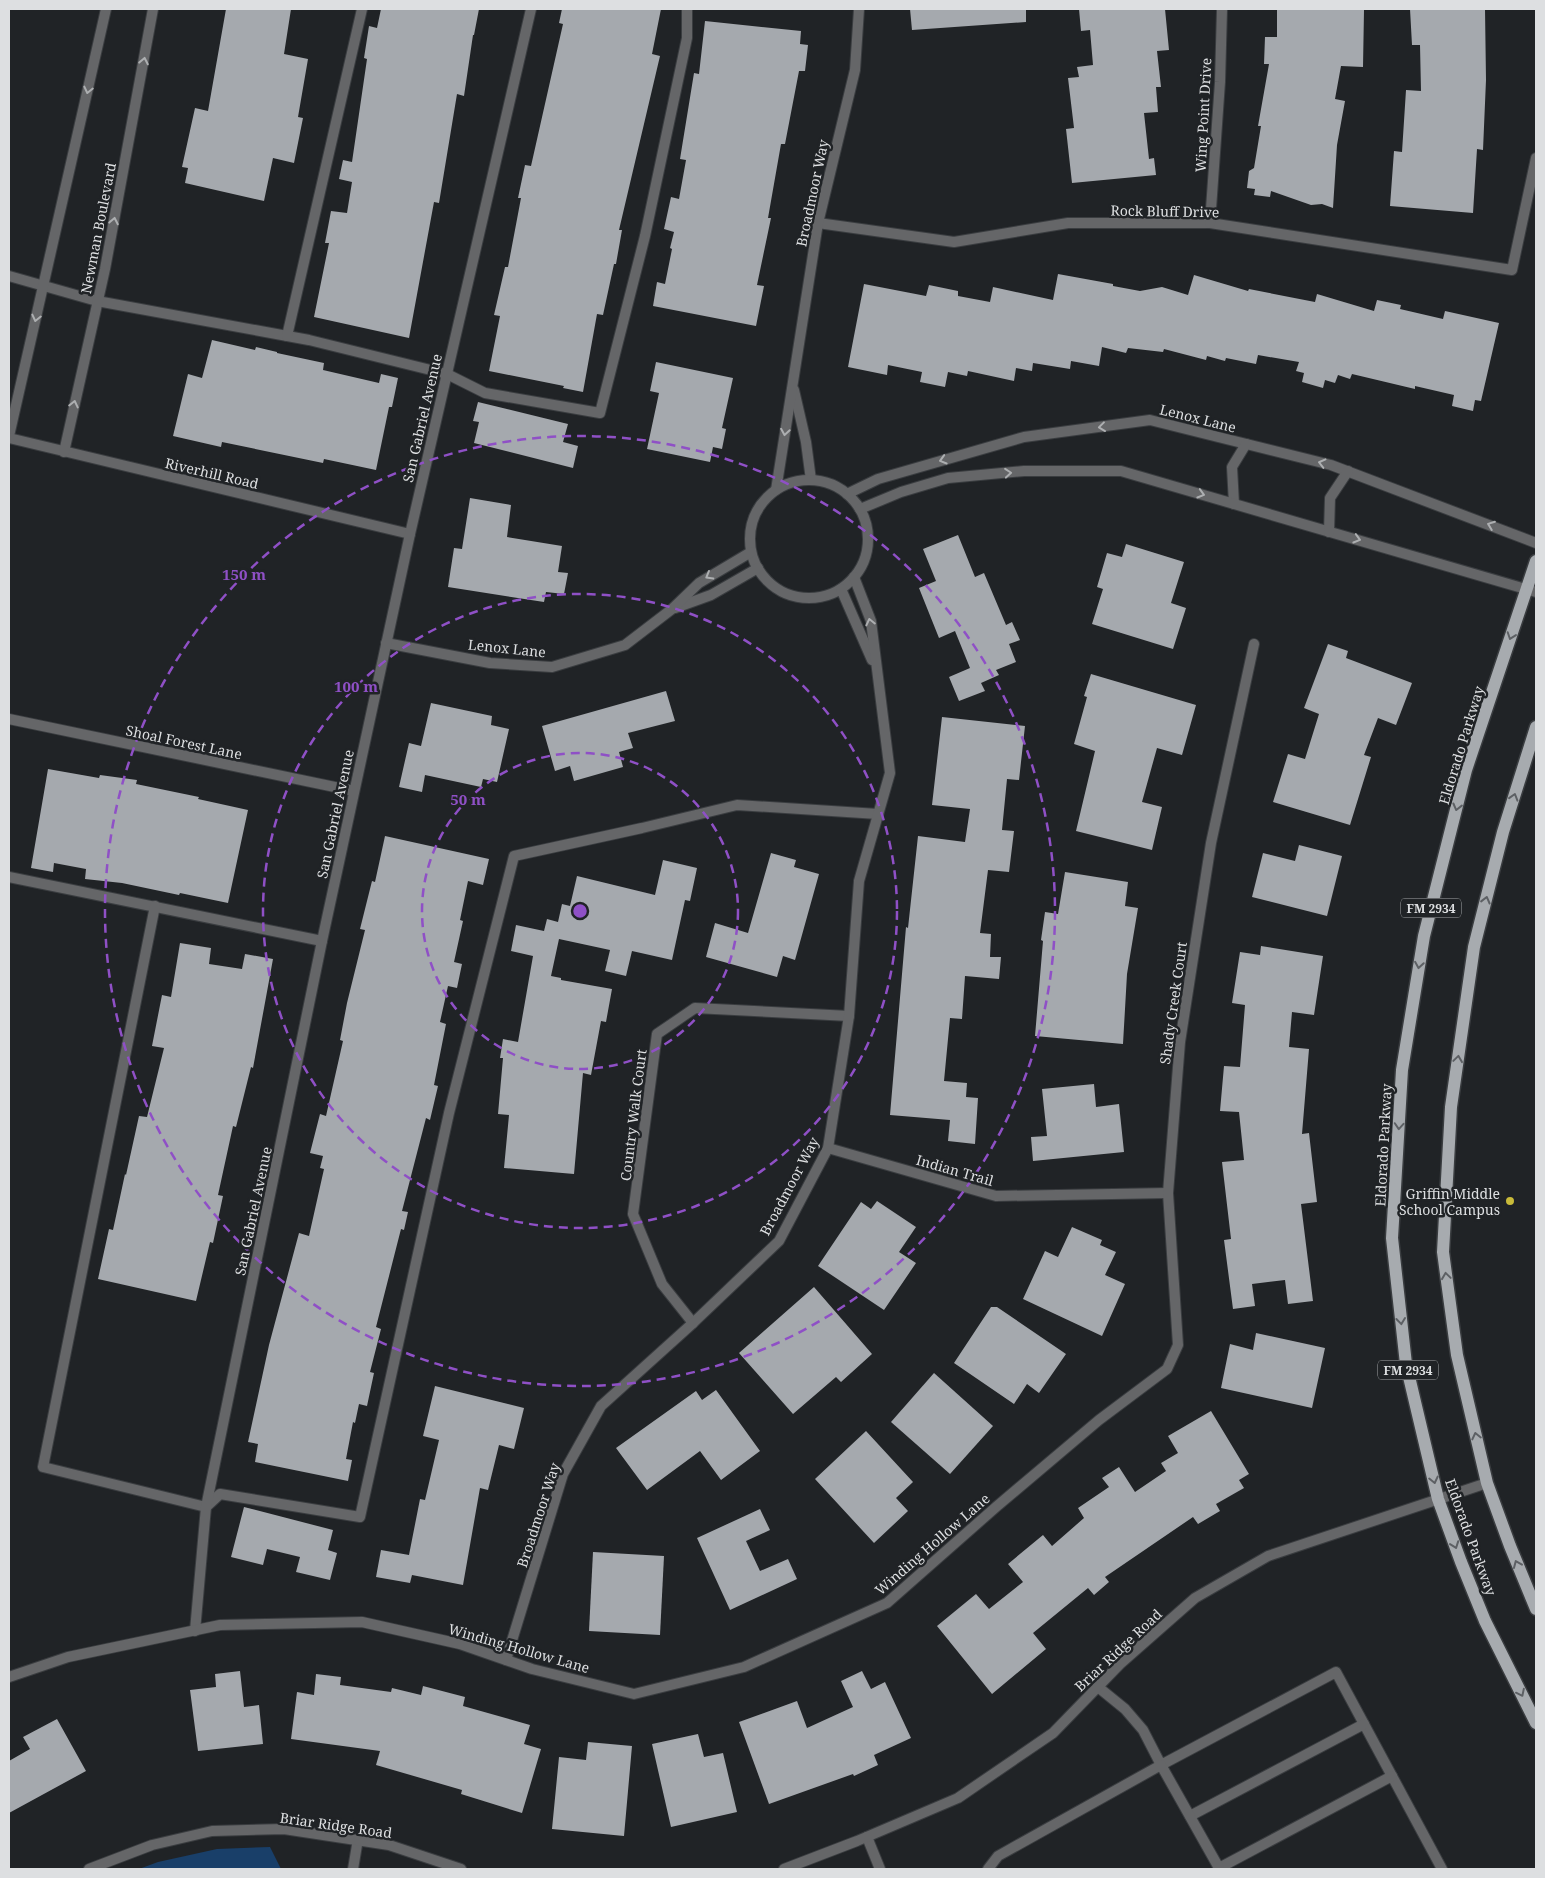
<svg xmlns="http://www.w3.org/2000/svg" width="1545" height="1878" font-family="'Noto Serif',serif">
  <rect width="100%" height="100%" fill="#202326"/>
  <path fill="#193f69" d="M 270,1847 L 281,1869 L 139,1869 L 158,1862 L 217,1849 Z"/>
  <g fill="#a5a9ae">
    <path d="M 226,9 L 291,9 L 284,54 L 308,59 L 298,117 L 303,118 L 294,163 L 273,158 L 264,201 L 185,183 L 188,168 L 182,167 L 195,108 L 208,111 Z"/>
    <path d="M 381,9 L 479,9 L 474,35 L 473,35 L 464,96 L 457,94 L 439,203 L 434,202 L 409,338 L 314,317 L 329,243 L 325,243 L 331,211 L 347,213 L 352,182 L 339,179 L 343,160 L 352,162 L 367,59 L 364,58 L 369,26 L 377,28 Z"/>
    <path d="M 562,9 L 661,9 L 652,54 L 660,56 L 619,230 L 622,230 L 616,264 L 614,264 L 603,315 L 597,314 L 583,392 L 563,388 L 564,386 L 489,371 L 500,316 L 494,315 L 505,267 L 508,267 L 521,198 L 518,198 L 525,165 L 531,166 L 563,24 L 559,23 Z"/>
    <path d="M 910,9 L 1026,9 L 1026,22 L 912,30 Z"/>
    <path d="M 1079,9 L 1165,9 L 1169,50 L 1157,51 L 1161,87 L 1156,87 L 1158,112 L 1144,113 L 1149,159 L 1154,158 L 1156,175 L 1072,183 L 1066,129 L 1074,128 L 1068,78 L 1079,77 L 1077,67 L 1093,65 L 1090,30 L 1081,31 Z"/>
    <path d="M 1277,9 L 1364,10 L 1363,67 L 1341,66 L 1335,99 L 1345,101 L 1337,145 L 1333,208 L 1322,204 L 1311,205 L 1271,191 L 1270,197 L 1254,195 L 1255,189 L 1247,188 L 1249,171 L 1254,168 L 1261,126 L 1258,126 L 1269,64 L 1264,64 L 1265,37 L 1277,37 Z"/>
    <path d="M 1410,9 L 1485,9 L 1486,80 L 1483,150 L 1477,149 L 1473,213 L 1390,206 L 1394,151 L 1402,152 L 1406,90 L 1421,91 L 1420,45 L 1412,45 Z"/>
    <path d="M 705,21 L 801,31 L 800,44 L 808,45 L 805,71 L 799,71 L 785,144 L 781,144 L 768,218 L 771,218 L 757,285 L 764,286 L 756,326 L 653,306 L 657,282 L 665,284 L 672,249 L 670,248 L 674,232 L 664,229 L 671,197 L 679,199 L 686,160 L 680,159 L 694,73 L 699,74 Z"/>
    <path d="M 1058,274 L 1113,284 L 1113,286 L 1140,291 L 1162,287 L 1188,295 L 1194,275 L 1248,291 L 1249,289 L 1315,302 L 1317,294 L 1374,311 L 1377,300 L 1401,305 L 1400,309 L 1443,319 L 1445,311 L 1499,323 L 1481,401 L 1475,400 L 1473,411 L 1452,406 L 1454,395 L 1415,386 L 1415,389 L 1352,374 L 1350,379 L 1338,375 L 1335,383 L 1325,380 L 1323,388 L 1302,382 L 1304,373 L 1296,371 L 1299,362 L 1258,355 L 1256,364 L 1226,358 L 1225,361 L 1207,356 L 1206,360 L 1164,349 L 1163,352 L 1128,348 L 1126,353 L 1102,347 L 1099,366 L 1071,361 L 1070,369 L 1033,363 L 1032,371 L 1016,368 L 1014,381 L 968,371 L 967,376 L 948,372 L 945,387 L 920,382 L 922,372 L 888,365 L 887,375 L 848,367 L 864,284 L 926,296 L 929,285 L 958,291 L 958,296 L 990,302 L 993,287 L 1053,300 Z"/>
    <path d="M 212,340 L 255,350 L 256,347 L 277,352 L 277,353 L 324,363 L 323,370 L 379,383 L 381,374 L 398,378 L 392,407 L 389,407 L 376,470 L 324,459 L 323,463 L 222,442 L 221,447 L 173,436 L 188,374 L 202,378 Z"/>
    <path d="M 656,362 L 733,378 L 722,428 L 726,429 L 722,449 L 713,447 L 710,462 L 647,449 L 659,393 L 650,391 Z"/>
    <path d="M 478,402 L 568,424 L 563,442 L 578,446 L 573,468 L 474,443 L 479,422 L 473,421 Z"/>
    <path d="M 470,498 L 511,505 L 507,537 L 562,546 L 558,572 L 568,573 L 564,594 L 546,592 L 544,602 L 448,587 L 454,548 L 462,549 Z"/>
    <path d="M 958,535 L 975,577 L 984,573 L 1006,625 L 1012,622 L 1020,640 L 1009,644 L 1016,662 L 996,670 L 999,675 L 981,683 L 985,691 L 959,701 L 949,677 L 970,668 L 955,631 L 939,638 L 919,588 L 936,581 L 923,549 Z"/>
    <path d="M 1126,544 L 1184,562 L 1171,603 L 1186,608 L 1173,649 L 1092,624 L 1103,589 L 1097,587 L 1107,553 L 1122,557 Z"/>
    <path d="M 1328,644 L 1348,651 L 1346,658 L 1412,683 L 1396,725 L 1378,718 L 1364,755 L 1371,757 L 1350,825 L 1273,802 L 1288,754 L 1305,759 L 1319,714 L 1304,708 Z"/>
    <path d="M 1091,674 L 1196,705 L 1182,755 L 1157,748 L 1142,802 L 1162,807 L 1152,850 L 1076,831 L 1095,751 L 1074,744 L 1087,697 L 1084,696 Z"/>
    <path d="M 666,691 L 675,721 L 628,733 L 633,748 L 619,752 L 623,767 L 574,781 L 570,766 L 555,771 L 542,726 Z"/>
    <path d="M 431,703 L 492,716 L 491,725 L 509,729 L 497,782 L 483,779 L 481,787 L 425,775 L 422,792 L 399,787 L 409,743 L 421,746 Z"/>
    <path d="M 942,717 L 1025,726 L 1019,780 L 1007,779 L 1002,830 L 1014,831 L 1009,872 L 988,870 L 980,933 L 991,934 L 990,957 L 1001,957 L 999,979 L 965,976 L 962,1019 L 950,1018 L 944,1081 L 967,1083 L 966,1097 L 978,1098 L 975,1144 L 948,1141 L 950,1120 L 890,1115 L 906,927 L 908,928 L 918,836 L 965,842 L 970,809 L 932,805 Z"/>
    <path d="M 48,769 L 99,778 L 100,775 L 137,780 L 136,784 L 199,797 L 198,799 L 248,810 L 228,903 L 180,893 L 179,895 L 122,883 L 85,879 L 86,869 L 54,863 L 53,872 L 31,868 Z"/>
    <path d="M 385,836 L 489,859 L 483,885 L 468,881 L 460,920 L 463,921 L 454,962 L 462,964 L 457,988 L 448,986 L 440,1022 L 446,1024 L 434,1085 L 438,1086 L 430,1120 L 426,1118 L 402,1211 L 408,1212 L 404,1230 L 401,1229 L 376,1327 L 381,1329 L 370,1372 L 374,1373 L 367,1406 L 359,1404 L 355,1423 L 353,1422 L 346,1459 L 352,1460 L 348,1481 L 255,1462 L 258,1444 L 248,1442 L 269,1345 L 299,1233 L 309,1236 L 324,1169 L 320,1168 L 323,1156 L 310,1153 L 320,1114 L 326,1116 L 343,1041 L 340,1040 L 347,1003 L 365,930 L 360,929 L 372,881 L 375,882 Z"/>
    <path d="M 1299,845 L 1342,856 L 1327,916 L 1252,897 L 1263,853 L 1295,861 Z"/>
    <path d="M 771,853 L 796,860 L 794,867 L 819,874 L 795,960 L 783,956 L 777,977 L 706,957 L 715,923 L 748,933 Z"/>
    <path d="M 663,860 L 697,868 L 690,901 L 685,900 L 672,960 L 632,951 L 626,976 L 605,971 L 610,950 L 559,939 L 551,976 L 561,978 L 561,980 L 612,989 L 606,1022 L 601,1021 L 591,1075 L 583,1073 L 574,1174 L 504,1168 L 509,1115 L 498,1114 L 503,1058 L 500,1058 L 503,1039 L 518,1042 L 533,956 L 511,951 L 516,925 L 544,931 L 547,919 L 558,922 L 562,904 L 570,906 L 577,876 L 655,895 Z"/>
    <path d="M 1065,872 L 1128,882 L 1125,906 L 1138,908 L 1127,974 L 1123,1044 L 1035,1036 L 1043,941 L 1041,940 L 1045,912 L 1058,914 Z"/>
    <path d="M 180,943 L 211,948 L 209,964 L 242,969 L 245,954 L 273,959 L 253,1068 L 251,1067 L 236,1127 L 233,1126 L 218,1195 L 223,1196 L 213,1243 L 210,1242 L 196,1301 L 98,1279 L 109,1229 L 113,1230 L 125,1174 L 126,1175 L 139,1116 L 147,1117 L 164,1048 L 152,1046 L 162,995 L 171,997 Z"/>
    <path d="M 1261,946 L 1323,956 L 1314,1015 L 1292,1012 L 1289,1047 L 1309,1049 L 1302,1134 L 1309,1133 L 1317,1202 L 1301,1204 L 1313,1301 L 1288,1304 L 1285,1280 L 1252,1284 L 1255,1306 L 1233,1309 L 1224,1240 L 1231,1239 L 1222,1162 L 1244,1160 L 1239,1112 L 1220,1111 L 1224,1066 L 1240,1067 L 1245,1005 L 1232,1003 L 1240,952 L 1260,955 Z"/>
    <path d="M 1094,1084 L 1096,1107 L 1119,1104 L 1124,1152 L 1033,1161 L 1031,1137 L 1047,1136 L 1042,1089 Z"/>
    <path d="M 877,1201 L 916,1227 L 899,1252 L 916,1263 L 884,1310 L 818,1266 L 861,1202 L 871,1209 Z"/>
    <path d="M 1072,1227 L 1102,1240 L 1100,1245 L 1116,1252 L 1105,1275 L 1125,1284 L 1102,1336 L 1023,1299 L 1045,1251 L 1058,1257 Z"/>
    <path d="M 814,1287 L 872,1354 L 841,1382 L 836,1377 L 793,1414 L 739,1353 Z"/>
    <path d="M 991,1307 L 997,1307 L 1066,1354 L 1039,1393 L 1027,1384 L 1014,1404 L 954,1363 Z"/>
    <path d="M 1256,1333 L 1325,1348 L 1312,1408 L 1221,1388 L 1230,1344 L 1253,1350 Z"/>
    <path d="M 934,1373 L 993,1426 L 950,1474 L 891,1422 Z"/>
    <path d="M 435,1386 L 524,1408 L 514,1449 L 499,1445 L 488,1490 L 480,1488 L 463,1585 L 412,1575 L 410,1583 L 376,1577 L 381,1550 L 409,1555 L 420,1499 L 425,1500 L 439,1440 L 423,1436 Z"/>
    <path d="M 716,1390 L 760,1451 L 721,1480 L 700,1451 L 647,1490 L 616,1448 L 696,1391 L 702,1400 Z"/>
    <path d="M 1211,1411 L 1249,1474 L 1239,1480 L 1244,1488 L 1216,1504 L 1220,1511 L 1198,1524 L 1193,1517 L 1105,1577 L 1109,1582 L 1094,1595 L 1088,1588 L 1033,1633 L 1046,1649 L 992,1694 L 937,1626 L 976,1594 L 989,1609 L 1023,1582 L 1008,1564 L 1043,1535 L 1052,1546 L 1084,1518 L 1078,1508 L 1109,1487 L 1102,1478 L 1119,1467 L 1135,1492 L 1166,1471 L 1161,1463 L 1178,1453 L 1168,1436 Z"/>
    <path d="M 866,1431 L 913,1482 L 896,1498 L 908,1511 L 874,1543 L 815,1479 Z"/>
    <path d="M 244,1507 L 333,1530 L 328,1550 L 337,1553 L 330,1580 L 296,1572 L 300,1557 L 267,1549 L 263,1565 L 231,1557 Z"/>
    <path d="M 760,1509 L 770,1530 L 746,1541 L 760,1571 L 788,1559 L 797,1579 L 730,1610 L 697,1538 Z"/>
    <path d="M 593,1552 L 664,1556 L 660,1635 L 589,1631 Z"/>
    <path d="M 240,1671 L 244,1707 L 259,1705 L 263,1744 L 198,1751 L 190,1690 L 216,1687 L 215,1674 Z"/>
    <path d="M 862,1671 L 871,1689 L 885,1682 L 911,1738 L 874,1755 L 878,1765 L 854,1776 L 853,1774 L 769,1804 L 739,1722 L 797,1701 L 807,1728 L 853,1707 L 841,1681 Z"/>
    <path d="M 316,1674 L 341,1677 L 340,1685 L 391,1692 L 392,1688 L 421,1695 L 423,1686 L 465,1697 L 463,1706 L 530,1725 L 524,1744 L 541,1749 L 522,1813 L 461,1794 L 462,1790 L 376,1765 L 380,1751 L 291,1739 L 297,1692 L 314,1695 Z"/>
    <path d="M 57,1719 L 86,1771 L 9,1813 L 9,1761 L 30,1749 L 23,1737 Z"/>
    <path d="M 698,1734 L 704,1757 L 723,1753 L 737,1812 L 671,1827 L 652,1744 Z"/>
    <path d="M 588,1742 L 632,1746 L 624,1836 L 552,1829 L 559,1757 L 586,1760 Z"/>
  </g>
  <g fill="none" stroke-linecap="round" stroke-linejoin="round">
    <defs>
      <g id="lane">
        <path d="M 9,276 L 97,301 L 309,340 L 447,374 L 485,393 L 600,413 L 645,236 L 687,38 L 687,9"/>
        <path d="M 287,336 L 362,9"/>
        <path d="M 9,877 L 322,941"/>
        <path d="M 155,906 L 43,1467 L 206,1507 L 220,1494 L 360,1517 L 449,1113 L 514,856 L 642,828 L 737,805 L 878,814"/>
        <path d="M 1098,1687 L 1125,1709 L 1143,1730 L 1161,1765 L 1336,1672 L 1442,1869"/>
        <path d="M 1190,1816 L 1364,1724"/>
        <path d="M 867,1837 L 880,1869"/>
        <path d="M 1219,1868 L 1392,1776"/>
        <path d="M 353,1869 L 358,1839"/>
        <path d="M 988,1869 L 998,1856 L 1161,1765 L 1219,1868 L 1218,1869"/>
      </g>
      <g id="street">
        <path d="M 818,223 L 954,242 L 1068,223 L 1210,223 L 1512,270 L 1536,158"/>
        <path d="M 1210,223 L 1220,82 L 1222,9"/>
        <path d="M 794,390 L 806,442 L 811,480"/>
        <path d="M 9,436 L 106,9"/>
        <path d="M 9,438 L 410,534"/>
        <path d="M 64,452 L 105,269 L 153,9"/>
        <circle cx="809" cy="539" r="59"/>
        <path d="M 776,490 L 818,223 L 855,70 L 859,9"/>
        <path d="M 847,494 L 878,479 L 1024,437 L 1150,420 L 1331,465 L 1536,543"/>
        <path d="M 1234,504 L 1232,467 L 1246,444"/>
        <path d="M 860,509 L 901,492 L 948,478 L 1024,471 L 1121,471 L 1536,592"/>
        <path d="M 1329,532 L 1330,498 L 1348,471"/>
        <path d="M 841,589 L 872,660"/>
        <path d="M 675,608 L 711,595 L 758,568"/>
        <path d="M 386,643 L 490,663 L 552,667 L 625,645 L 672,609 L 699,583 L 751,552"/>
        <path d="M 9,719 L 354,791"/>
        <path d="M 828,1148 L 996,1196 L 1168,1193"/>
        <path d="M 693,1323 L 662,1284 L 633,1214 L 657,1034 L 695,1008 L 849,1016"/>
        <path d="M 195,1631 L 206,1507 L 322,941 L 410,534 L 531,9"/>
        <path d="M 506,1660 L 563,1474 L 601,1406 L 693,1323 L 779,1241 L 828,1148 L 849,1016 L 859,881 L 890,773 L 871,621 L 854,577"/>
        <path d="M 9,1677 L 68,1657 L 220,1625 L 362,1622 L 460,1644 L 532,1669 L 634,1694 L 744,1667 L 887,1603 L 996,1507 L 1099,1420 L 1167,1369 L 1178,1345 L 1168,1193 L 1180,1042 L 1211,843 L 1254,644"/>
        <path d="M 89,1869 L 152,1845 L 212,1831 L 284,1829 L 389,1845 L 461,1869"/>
        <path d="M 784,1869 L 857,1841 L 958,1798 L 1053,1733 L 1120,1664 L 1195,1598 L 1268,1556 L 1487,1483"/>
      </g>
      <g id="primary">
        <path d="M 1536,561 L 1466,770 L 1424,936 L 1402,1070 L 1392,1238 L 1406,1364 L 1438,1499 L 1461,1562 L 1485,1621 L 1536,1723"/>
        <path d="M 1536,727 L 1503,832 L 1474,947 L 1451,1107 L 1443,1252 L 1457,1355 L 1487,1483 L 1510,1546 L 1536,1609"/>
      </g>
    </defs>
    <use href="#lane" stroke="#3a3d40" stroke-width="12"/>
    <use href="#street" stroke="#3a3d40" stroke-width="12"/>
    <use href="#primary" stroke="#3a3d40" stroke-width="15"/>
    <use href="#lane" stroke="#656668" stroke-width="10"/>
    <use href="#street" stroke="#656668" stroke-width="10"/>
    <use href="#primary" stroke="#a7abaf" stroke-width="12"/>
  </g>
  <defs><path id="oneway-chevron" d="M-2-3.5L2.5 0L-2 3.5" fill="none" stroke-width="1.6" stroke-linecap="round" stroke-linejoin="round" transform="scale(1.25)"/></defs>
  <g stroke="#adafb1">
    <use href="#oneway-chevron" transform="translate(144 61) rotate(-79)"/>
    <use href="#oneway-chevron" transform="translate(88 90) rotate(103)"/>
    <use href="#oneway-chevron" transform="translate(114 221) rotate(-79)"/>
    <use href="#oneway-chevron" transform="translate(36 318) rotate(103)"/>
    <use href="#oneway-chevron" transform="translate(74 404) rotate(-77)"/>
    <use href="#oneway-chevron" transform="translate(1102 427) rotate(173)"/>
    <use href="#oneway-chevron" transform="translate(785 432) rotate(99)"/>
    <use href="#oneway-chevron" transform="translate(943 460) rotate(164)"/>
    <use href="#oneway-chevron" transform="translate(1322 463) rotate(-166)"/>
    <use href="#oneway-chevron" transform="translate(1008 473) rotate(-5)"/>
    <use href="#oneway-chevron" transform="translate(1201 494) rotate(16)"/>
    <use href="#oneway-chevron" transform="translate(1491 525) rotate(-159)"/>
    <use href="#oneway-chevron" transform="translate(1357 539) rotate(16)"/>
    <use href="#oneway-chevron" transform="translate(709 576) rotate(150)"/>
    <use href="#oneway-chevron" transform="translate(870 622) rotate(-103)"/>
  </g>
  <g stroke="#5d6064">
    <use href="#oneway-chevron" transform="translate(1511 636) rotate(109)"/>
    <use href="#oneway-chevron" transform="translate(1514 797) rotate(-73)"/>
    <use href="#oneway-chevron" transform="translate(1457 807) rotate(104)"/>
    <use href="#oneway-chevron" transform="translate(1486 900) rotate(-76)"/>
    <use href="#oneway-chevron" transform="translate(1419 965) rotate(99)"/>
    <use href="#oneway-chevron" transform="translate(1458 1059) rotate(-82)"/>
    <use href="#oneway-chevron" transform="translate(1399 1126) rotate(94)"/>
    <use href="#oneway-chevron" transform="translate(1446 1276) rotate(-98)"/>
    <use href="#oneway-chevron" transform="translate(1401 1321) rotate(83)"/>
    <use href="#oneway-chevron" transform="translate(1476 1436) rotate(-103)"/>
    <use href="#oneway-chevron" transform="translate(1434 1480) rotate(77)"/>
    <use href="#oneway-chevron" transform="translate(1455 1545) rotate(70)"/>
    <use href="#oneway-chevron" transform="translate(1517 1564) rotate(-113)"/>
    <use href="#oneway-chevron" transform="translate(1521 1693) rotate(64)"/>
  </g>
  <g fill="none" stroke="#8f50c6" stroke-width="2.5" stroke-dasharray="9 6">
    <circle cx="580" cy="911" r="158"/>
    <circle cx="580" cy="911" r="317"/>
    <circle cx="580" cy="911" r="475"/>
  </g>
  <circle fill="#c9bb3a" stroke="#202326" stroke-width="2" cx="1510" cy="1201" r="5"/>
  <g text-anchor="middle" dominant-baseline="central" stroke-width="5" stroke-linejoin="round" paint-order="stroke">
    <g fill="#202326" stroke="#a4a7a9" stroke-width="1">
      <rect x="1401" y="898.5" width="60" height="19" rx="4"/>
      <rect x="1378" y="1360.5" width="60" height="19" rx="4"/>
    </g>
    <g font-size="12" font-weight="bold" fill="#dddfe1">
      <text x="1431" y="908">FM 2934</text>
      <text x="1408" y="1370">FM 2934</text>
    </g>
    <g font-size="14" fill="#dddfe1" stroke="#202326">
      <text transform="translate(1203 115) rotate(-87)">Wing Point Drive</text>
      <text transform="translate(812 193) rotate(-78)">Broadmoor Way</text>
      <text transform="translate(1165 211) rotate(1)">Rock Bluff Drive</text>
      <text transform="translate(98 228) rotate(-79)">Newman Boulevard</text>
      <text transform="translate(422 418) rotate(-77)">San Gabriel Avenue</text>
      <text transform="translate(1198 418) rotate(14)">Lenox Lane</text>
      <text transform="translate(212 473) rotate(13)">Riverhill Road</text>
      <text transform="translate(507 648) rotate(6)">Lenox Lane</text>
      <text transform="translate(184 742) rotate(12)">Shoal Forest Lane</text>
      <text transform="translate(1461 745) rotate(-73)">Eldorado Parkway</text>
      <text transform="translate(335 814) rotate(-78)">San Gabriel Avenue</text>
      <text transform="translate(1173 1003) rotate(-82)">Shady Creek Court</text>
      <text transform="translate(633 1115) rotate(-83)">Country Walk Court</text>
      <text transform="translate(1383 1145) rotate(-87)">Eldorado Parkway</text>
      <text transform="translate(955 1170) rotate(16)">Indian Trail</text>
      <text transform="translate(789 1186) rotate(-62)">Broadmoor Way</text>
      <text transform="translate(253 1211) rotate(-78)">San Gabriel Avenue</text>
      <text transform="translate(538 1515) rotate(-72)">Broadmoor Way</text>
      <text transform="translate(1471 1537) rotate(70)">Eldorado Parkway</text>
      <text transform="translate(932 1544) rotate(-41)">Winding Hollow Lane</text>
      <text transform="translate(519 1648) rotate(16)">Winding Hollow Lane</text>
      <text transform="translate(1118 1650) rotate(-43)">Briar Ridge Road</text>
      <text transform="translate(336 1825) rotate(8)">Briar Ridge Road</text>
    </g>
    <g font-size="14" fill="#dddfe1" stroke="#202326" text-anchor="end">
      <text x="1500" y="1193">Griffin Middle<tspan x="1500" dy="16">School Campus</tspan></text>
    </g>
  </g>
  <circle cx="580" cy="911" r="8" fill="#8f50c6" stroke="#202326" stroke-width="2.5"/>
  <g font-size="15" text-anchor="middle" font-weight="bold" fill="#8f50c6" stroke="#202326" stroke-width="5" stroke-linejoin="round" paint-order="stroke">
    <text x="244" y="580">150 m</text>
    <text x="356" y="692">100 m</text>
    <text x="468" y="805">50 m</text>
  </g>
  <rect width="1545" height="1878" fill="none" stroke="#dddfe1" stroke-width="20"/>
</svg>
